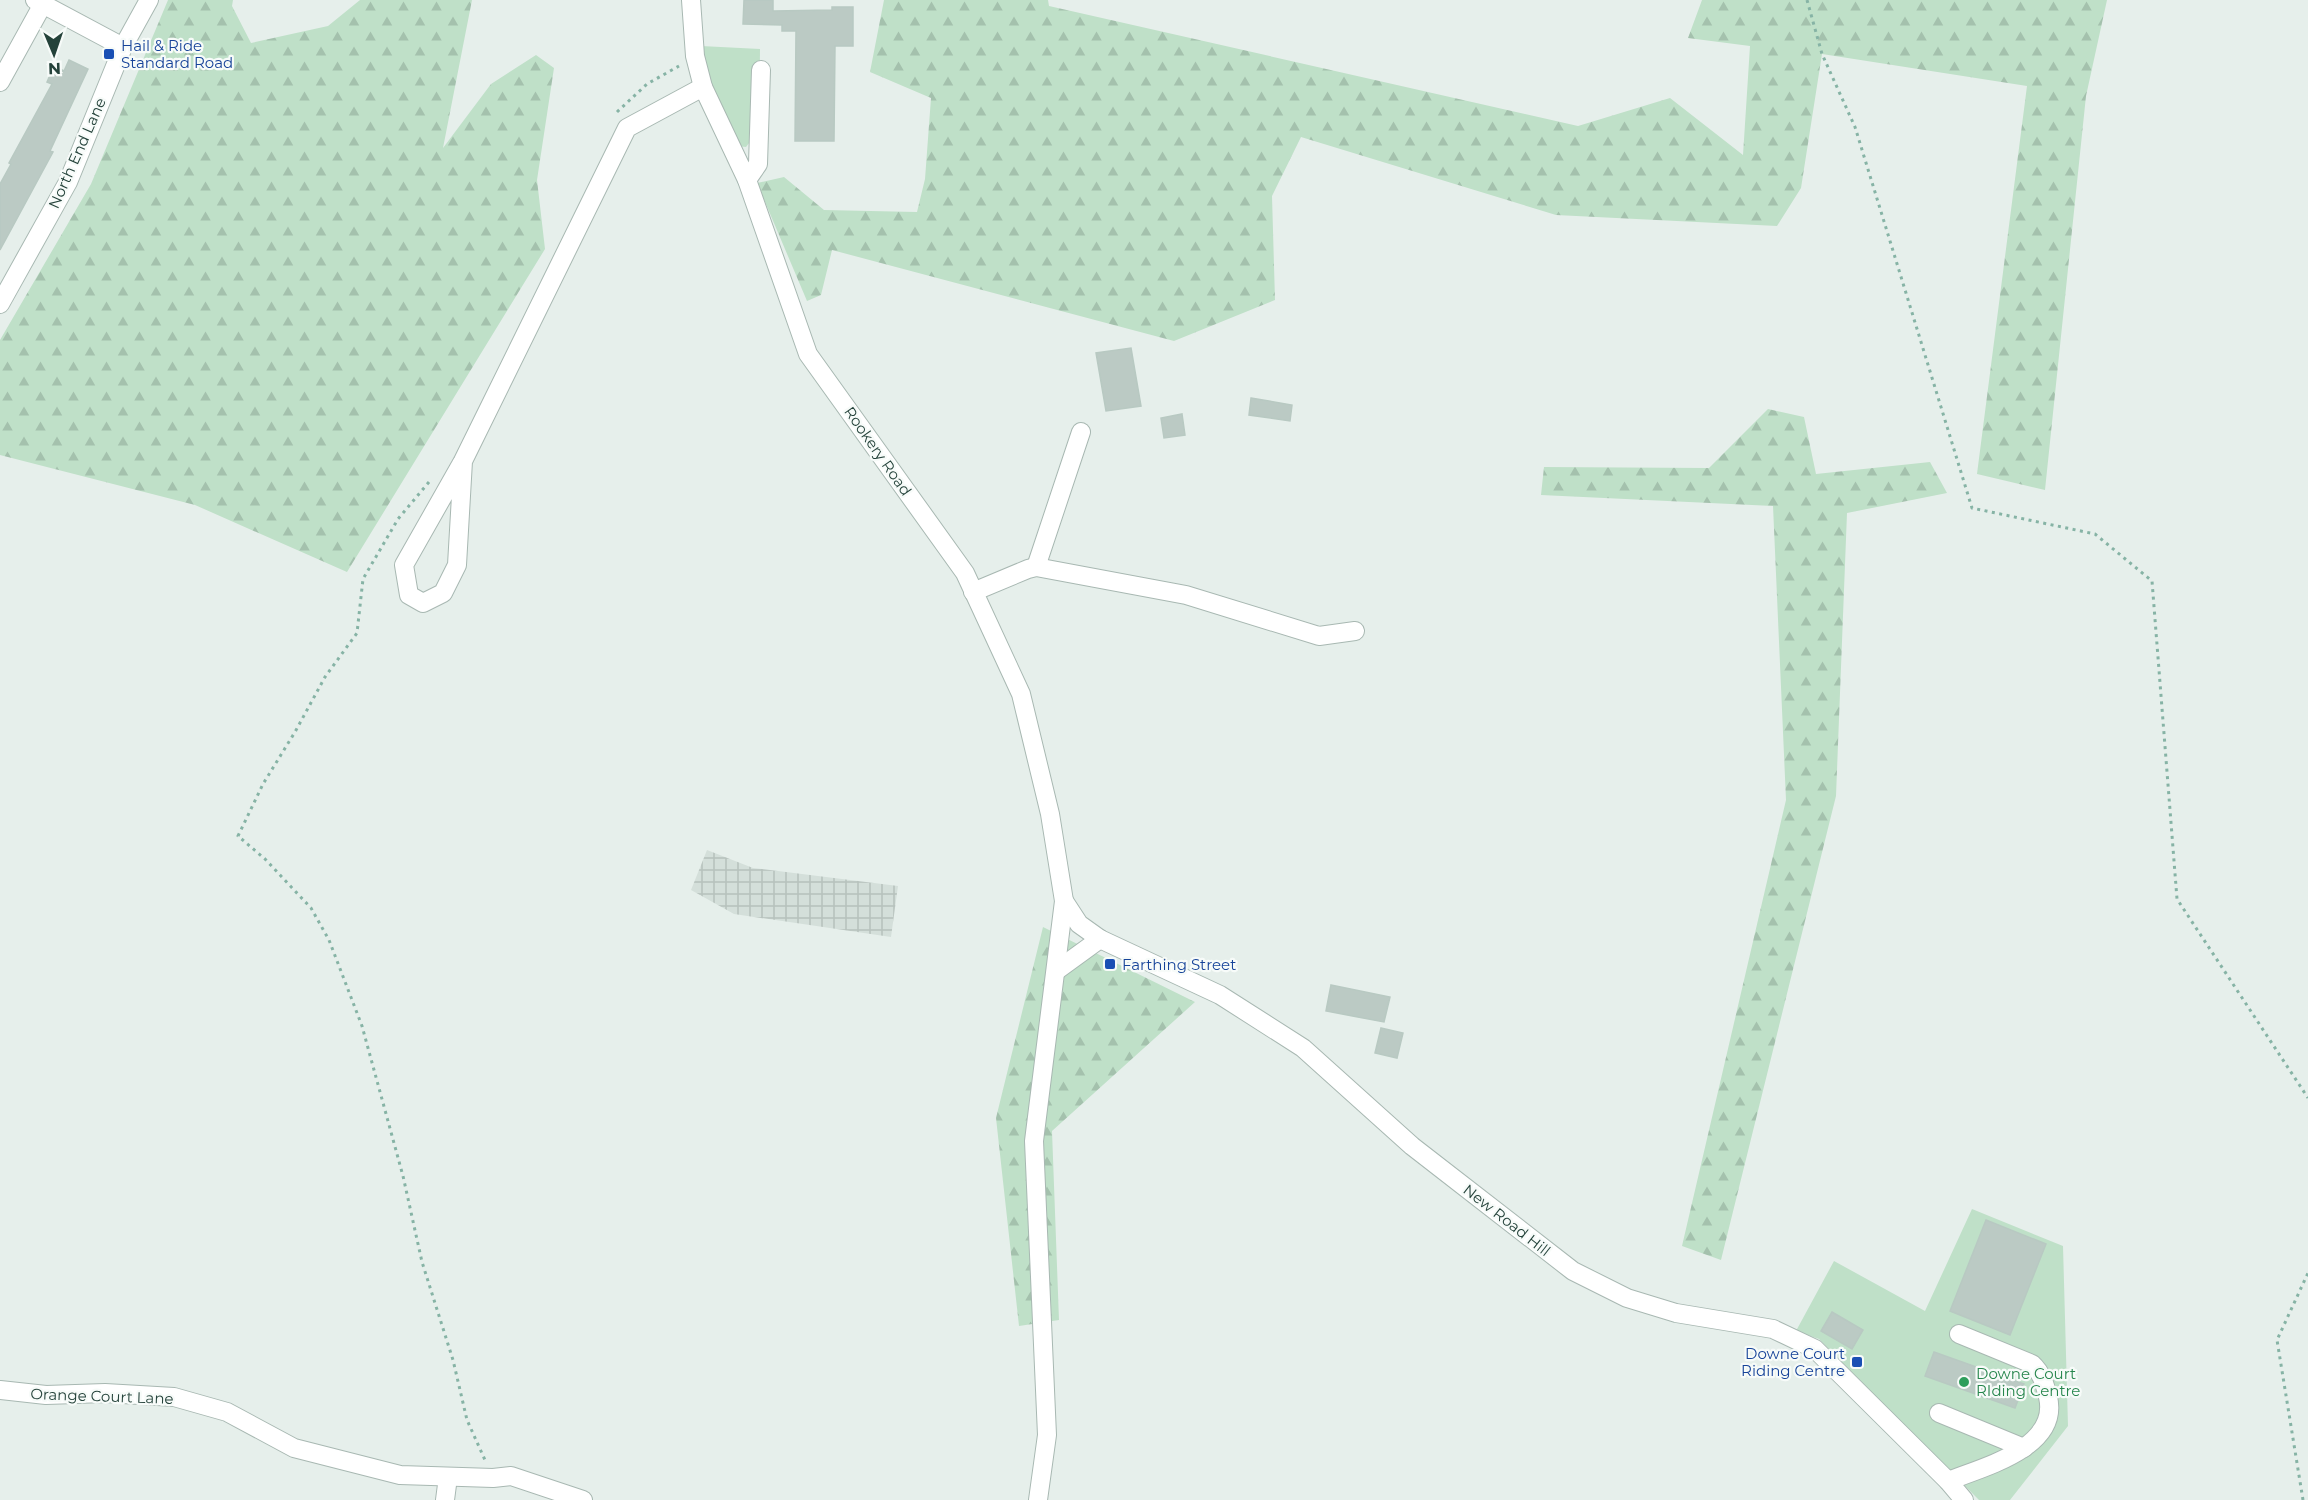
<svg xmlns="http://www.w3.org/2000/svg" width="2308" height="1500" font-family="Montserrat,sans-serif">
  <defs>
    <pattern id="industrial-grid" width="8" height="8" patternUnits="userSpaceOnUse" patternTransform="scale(1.5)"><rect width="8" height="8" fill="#d4dfda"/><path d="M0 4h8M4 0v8" fill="none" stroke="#b6c1bc"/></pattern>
    <pattern id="forest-firs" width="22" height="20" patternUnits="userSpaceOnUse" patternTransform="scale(1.5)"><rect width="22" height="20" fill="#bfe0c8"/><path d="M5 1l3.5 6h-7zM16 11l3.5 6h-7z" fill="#a4c1ad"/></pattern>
  </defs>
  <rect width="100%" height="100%" fill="#e6efeb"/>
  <path fill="url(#industrial-grid)" d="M 707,850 L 753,868 L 898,886 L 891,937 L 734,914 L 691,890 Z"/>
  <g fill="#bfe0c8">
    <path d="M 701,46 L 760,49 L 759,130 L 746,147 L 737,146 L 708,86 Z"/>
    <path d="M 1972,1209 L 2063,1246 L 2068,1426 L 2010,1500 L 1979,1500 L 1819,1339 L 1796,1331 L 1834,1261 L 1925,1311 Z"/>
  </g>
  <g fill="url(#forest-firs)">
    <path d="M 168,0 L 233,0 L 232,6 L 251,43 L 328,26 L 360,0 L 472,0 L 443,148 L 491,84 L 536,55 L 554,68 L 537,180 L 545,249 L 347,572 L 195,505 L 0,455 L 0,340 L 91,184 Z"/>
    <path d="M 884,0 L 1048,0 L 1049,6 L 1578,126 L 1670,98 L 1743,155 L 1750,46 L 1688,38 L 1702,0 L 2107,0 L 2086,96 L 2045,490 L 1977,474 L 2027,86 L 1822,54 L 1801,188 L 1777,226 L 1556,215 L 1301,137 L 1272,196 L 1275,300 L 1174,341 L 832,250 L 821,295 L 807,301 L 757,183 L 784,177 L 824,210 L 917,212 L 925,179 L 931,98 L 870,72 Z"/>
    <path d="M 1768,409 L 1804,417 L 1816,474 L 1930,462 L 1947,493 L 1847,513 L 1836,796 L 1721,1260 L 1682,1246 L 1786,800 L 1773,506 L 1541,495 L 1544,467 L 1709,468 Z"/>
    <path d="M 1043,927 L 1195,1002 L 1052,1131 L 1059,1320 L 1019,1326 L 996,1118 Z"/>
  </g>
  <g fill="#bbcac4" stroke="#b8c9c2" stroke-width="1.5">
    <path d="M 744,0 L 773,0 L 773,11 L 832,10 L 832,7 L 853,7 L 853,46 L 835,46 L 834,141 L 795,141 L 796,31 L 782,31 L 782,25 L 743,24 Z"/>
    <path d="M 69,60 L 88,69 L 50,151 L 53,152 L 0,250 L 0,184 L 11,164 L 9,163 L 52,84 L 47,82 L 54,66 L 64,71 Z"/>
    <path d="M 1131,348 L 1141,406 L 1106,411 L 1096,353 Z"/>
    <path d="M 1251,398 L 1292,405 L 1290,421 L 1249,415 Z"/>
    <path d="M 1182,414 L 1185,435 L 1164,438 L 1161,418 Z"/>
    <path d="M 1331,985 L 1390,997 L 1384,1022 L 1326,1011 Z"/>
    <path d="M 1381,1028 L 1403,1033 L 1397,1058 L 1375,1053 Z"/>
    <path d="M 1986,1220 L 2046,1244 L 2010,1335 L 1950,1311 Z"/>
    <path d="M 1832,1312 L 1863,1330 L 1852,1349 L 1821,1331 Z"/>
    <path d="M 1934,1352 L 2024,1384 L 2015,1408 L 1925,1376 Z"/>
  </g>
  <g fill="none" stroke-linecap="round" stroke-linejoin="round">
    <defs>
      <g id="minor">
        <path d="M 35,0 L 123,47"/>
        <path d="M 691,0 L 695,56 L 703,87 L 747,180 L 808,354 L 965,573 L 1021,694 L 1050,814 L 1064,901 L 1034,1141 L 1047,1435 L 1038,1500"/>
        <path d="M 0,82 L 43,4"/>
        <path d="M 747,180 L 758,164 L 761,70"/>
        <path d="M 0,304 L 68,182 L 123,47 L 149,0"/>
        <path d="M 463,461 L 457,565 L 443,593 L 423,603 L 409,595 L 404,565 L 463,461 L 627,128 L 703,87"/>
        <path d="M 1036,567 L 1081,432"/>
        <path d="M 973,592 L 1028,569 L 1036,567 L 1186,595 L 1319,636 L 1355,631"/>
        <path d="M 1064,901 L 1079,924 L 1100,939 L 1220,995 L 1303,1048 L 1412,1146 L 1573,1271 L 1627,1298 L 1676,1313 L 1773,1329 L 1815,1349 L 1948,1481 L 1964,1500"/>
        <path d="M 1056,971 L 1100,939"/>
        <path d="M 0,1390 L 46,1395 L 105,1393 L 174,1397 L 227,1412 L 294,1448 L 400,1475 L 493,1478 L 511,1476 L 583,1500"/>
        <path d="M 1939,1413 L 2024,1448"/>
        <path d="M 1948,1481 C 1983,1467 2060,1448 2048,1397 C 2045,1385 2042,1373 2032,1364 L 1959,1334"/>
        <path d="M 445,1500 L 448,1477"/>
      </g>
    </defs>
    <use href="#minor" stroke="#a8b8b2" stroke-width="20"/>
    <g stroke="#86b3a5" stroke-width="3" stroke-dasharray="3 4.5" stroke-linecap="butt">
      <path d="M 1807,0 L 1822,54 L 1855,127 L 1972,508 L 2095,534 L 2152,581 L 2177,899 L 2308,1098"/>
      <path d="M 617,112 L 647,84 L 679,66"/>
      <path d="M 429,482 L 398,519 L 363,579 L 357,633 L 325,677 L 295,732 L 263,784 L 238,836 L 265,859 L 311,908 L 329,940 L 362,1026 L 403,1176 L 422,1262 L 453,1360 L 467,1420 L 485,1460"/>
      <path d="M 2303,1500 L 2277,1340 L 2308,1273"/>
    </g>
    <use href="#minor" stroke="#fff" stroke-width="18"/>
  </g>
  <g fill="#1a4fb4" stroke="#f7fbf9" stroke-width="2">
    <rect x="103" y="48" width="12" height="12" rx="3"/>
    <rect x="1104" y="958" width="12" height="12" rx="3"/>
    <rect x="1851" y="1356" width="12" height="12" rx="3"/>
  </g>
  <circle fill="#2e9e5b" stroke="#f7fbf9" stroke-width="2" cx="1964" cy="1382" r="6"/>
  <g text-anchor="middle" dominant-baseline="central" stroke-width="4.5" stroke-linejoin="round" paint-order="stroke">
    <g font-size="15" fill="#164399" stroke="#f7fbf9" text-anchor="start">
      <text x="121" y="45">Hail &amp; Ride<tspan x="121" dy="17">Standard Road</tspan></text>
      <text x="1122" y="964">Farthing Street</text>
      <text x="1845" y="1353" text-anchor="end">Downe Court<tspan x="1845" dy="17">Riding Centre</tspan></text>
    </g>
    <g font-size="15" fill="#24423a" stroke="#f7fbf9">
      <text transform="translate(77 153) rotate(-66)">North End Lane</text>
      <text transform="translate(878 451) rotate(55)">Rookery Road</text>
      <text transform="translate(1507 1220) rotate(38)">New Road Hill</text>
      <text transform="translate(102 1396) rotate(2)">Orange Court Lane</text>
    </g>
    <g font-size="15" fill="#27864d" stroke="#f7fbf9" text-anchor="start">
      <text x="1976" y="1373">Downe Court<tspan x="1976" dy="17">RIding Centre</tspan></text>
    </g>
  </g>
  <g transform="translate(54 54) rotate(178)" stroke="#f7fbf9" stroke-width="4.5" paint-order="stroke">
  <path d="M0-4.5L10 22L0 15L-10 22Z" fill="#24423a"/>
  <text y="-9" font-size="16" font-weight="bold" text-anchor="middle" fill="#24423a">N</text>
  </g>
</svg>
